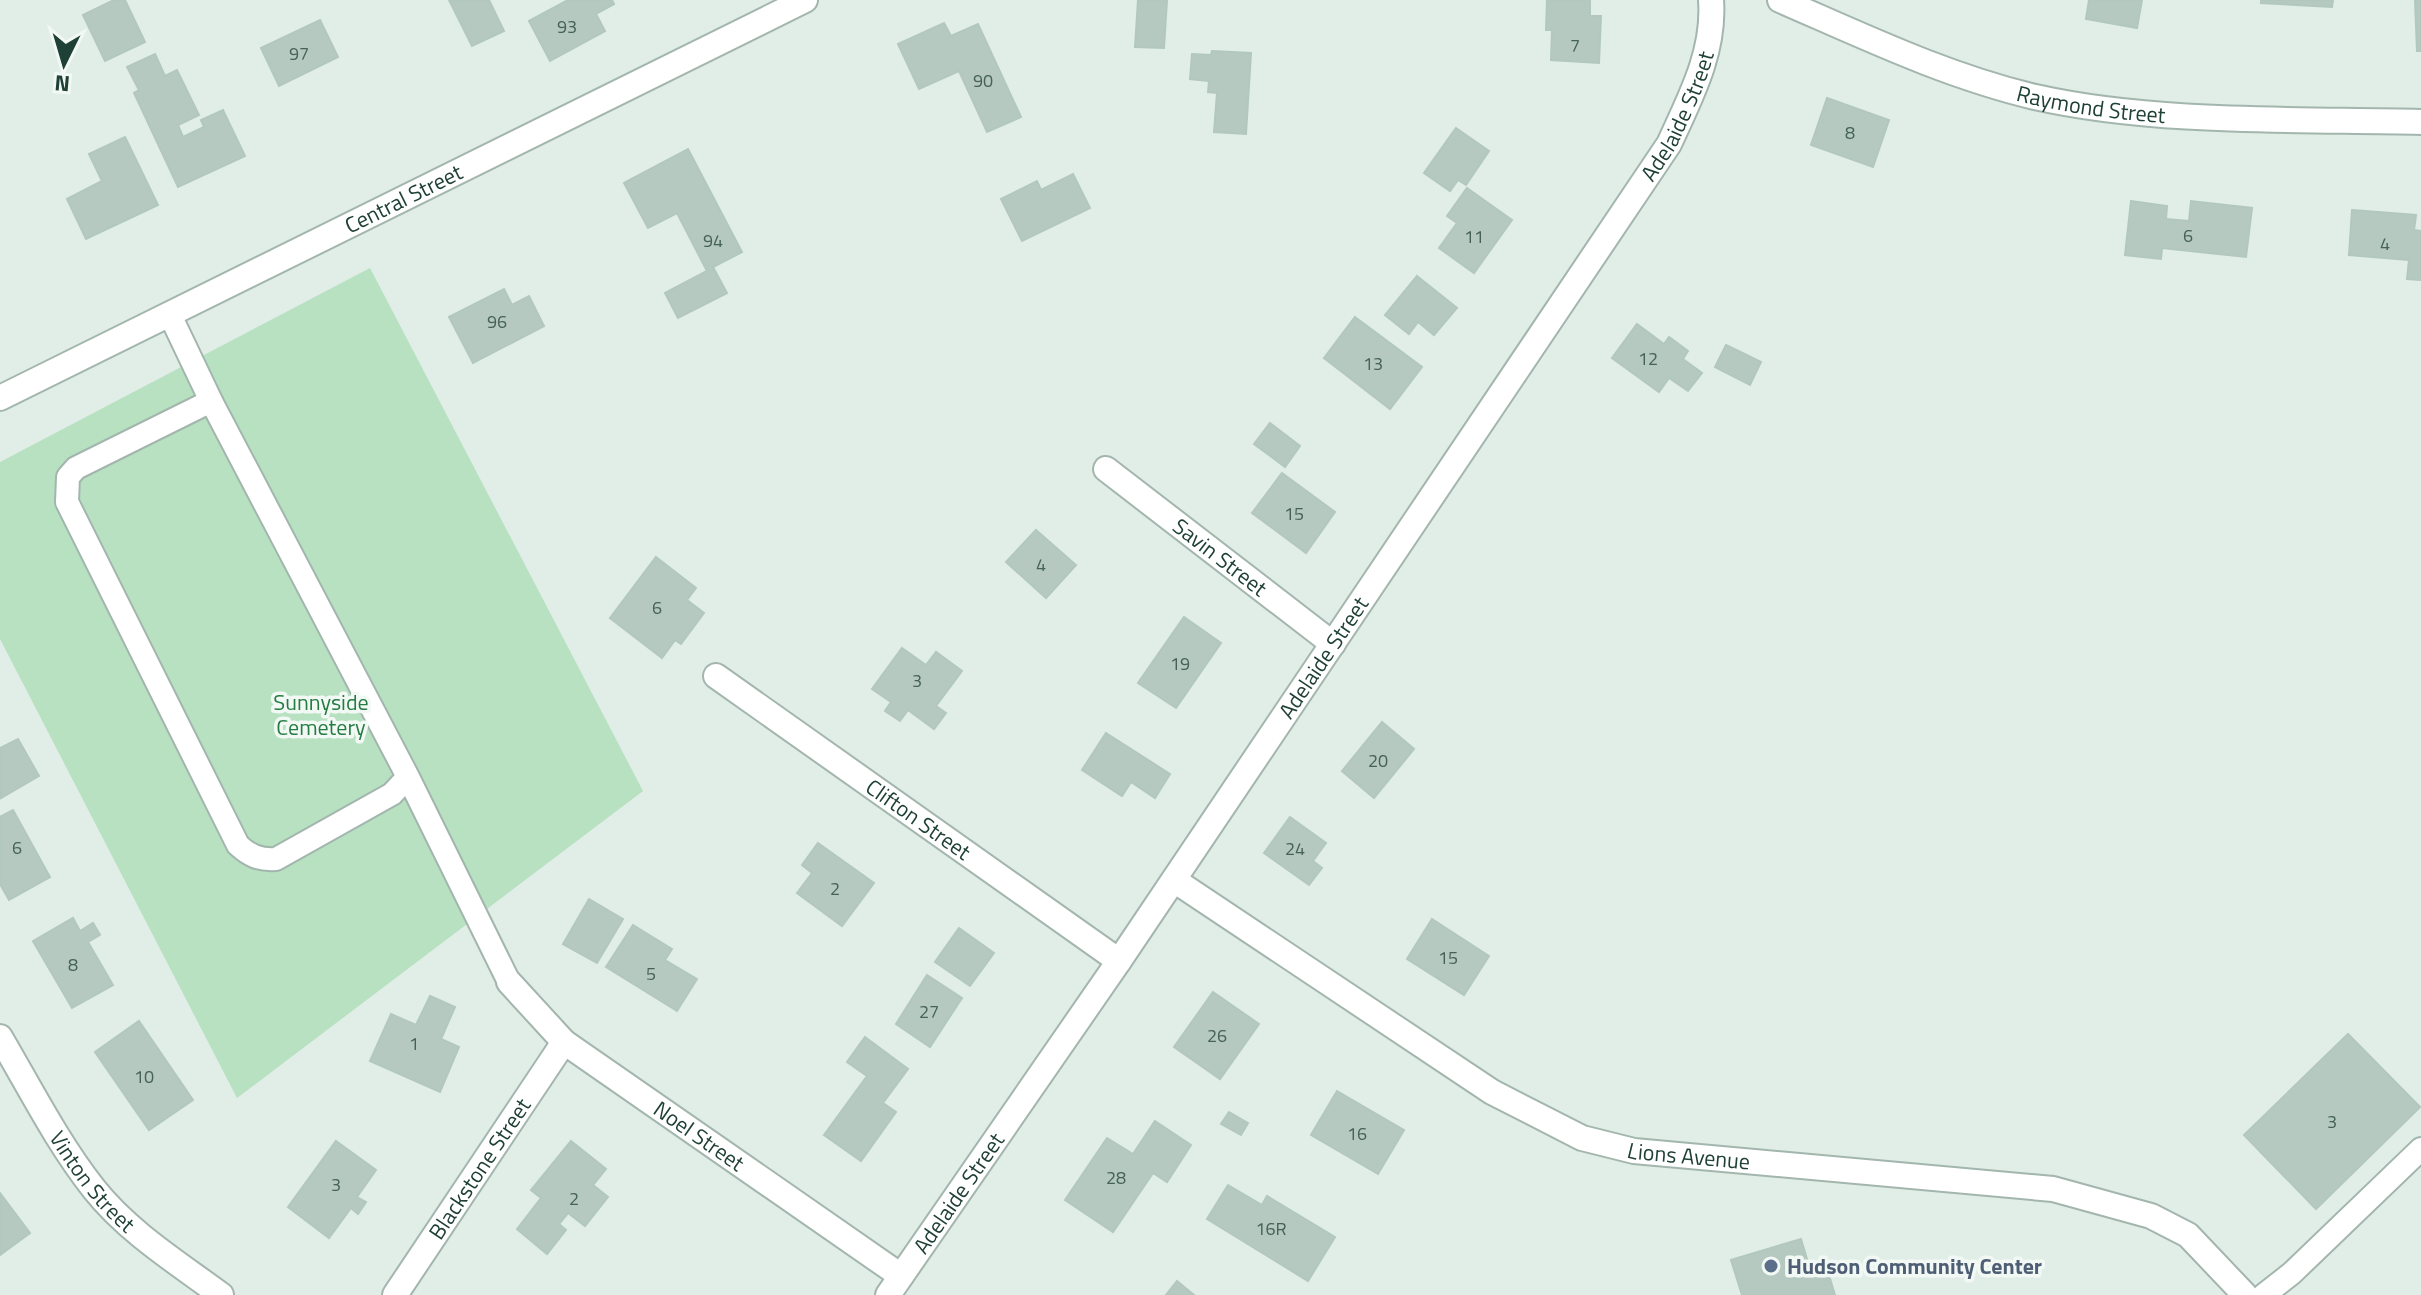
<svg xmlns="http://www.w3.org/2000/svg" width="2421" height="1295" font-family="'Titillium Web',sans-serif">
  <rect width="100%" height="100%" fill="#e1ede7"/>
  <path fill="#b7e1c0" d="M 370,268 L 643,791 L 237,1098 L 0,639 L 0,462 Z"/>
  <g fill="#b6c9c0" stroke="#b2c8be" stroke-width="2">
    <path d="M 114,0 L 125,0 L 145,42 L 105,61 L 83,15 Z"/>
    <path d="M 449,0 L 489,0 L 504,31 L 472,46 Z"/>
    <path d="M 568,0 L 612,0 L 614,4 L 596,14 L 605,31 L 550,61 L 529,21 Z"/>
    <path d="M 1138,0 L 1167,0 L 1164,48 L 1135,47 Z"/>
    <path d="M 1547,0 L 1590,0 L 1590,16 L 1601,16 L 1599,63 L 1551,60 L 1552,30 L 1546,30 Z"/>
    <path d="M 2089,0 L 2142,0 L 2137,28 L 2086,19 Z"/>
    <path d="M 2261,0 L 2333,0 L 2332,7 L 2261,3 Z"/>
    <path d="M 2415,0 L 2421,0 L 2421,51 L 2417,51 Z"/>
    <path d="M 320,20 L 338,57 L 279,86 L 261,48 Z"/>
    <path d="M 944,23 L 951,36 L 978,24 L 1021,117 L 987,132 L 959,71 L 919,89 L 898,44 Z"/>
    <path d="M 1212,51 L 1251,53 L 1246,134 L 1214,132 L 1217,93 L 1208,92 L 1209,81 L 1190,79 L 1192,54 L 1211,55 Z"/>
    <path d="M 155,54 L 165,76 L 177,70 L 199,115 L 178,125 L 183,137 L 204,127 L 201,120 L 223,110 L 245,156 L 178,187 L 134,93 L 139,90 L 127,67 Z"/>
    <path d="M 1827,98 L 1889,120 L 1873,167 L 1811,145 Z"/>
    <path d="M 1456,128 L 1489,151 L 1466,185 L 1458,180 L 1450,191 L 1424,173 Z"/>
    <path d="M 125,137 L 158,205 L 86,239 L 67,199 L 102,181 L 89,154 Z"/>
    <path d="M 688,149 L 742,252 L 713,267 L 727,293 L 678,318 L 665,293 L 707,271 L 677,213 L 648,228 L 624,183 Z"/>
    <path d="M 1073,174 L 1090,208 L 1022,241 L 1001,199 L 1037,181 L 1041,190 Z"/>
    <path d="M 1467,188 L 1512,220 L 1474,273 L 1439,248 L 1457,223 L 1447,216 Z"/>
    <path d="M 2131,201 L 2167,206 L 2166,219 L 2189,221 L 2191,201 L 2252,208 L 2246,257 L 2162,248 L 2161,259 L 2125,255 Z"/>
    <path d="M 2352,210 L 2416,215 L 2414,230 L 2421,231 L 2421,280 L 2407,279 L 2409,260 L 2349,255 Z"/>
    <path d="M 1417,276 L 1457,308 L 1434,335 L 1418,322 L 1409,334 L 1385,315 Z"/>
    <path d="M 504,289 L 512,305 L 529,296 L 544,326 L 473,363 L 449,317 Z"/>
    <path d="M 1355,317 L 1422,367 L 1390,409 L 1324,358 Z"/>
    <path d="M 1637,324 L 1664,344 L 1669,337 L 1688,351 L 1683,359 L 1702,373 L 1688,391 L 1669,378 L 1659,392 L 1612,358 Z"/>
    <path d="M 1726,345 L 1761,362 L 1750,385 L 1715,367 Z"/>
    <path d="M 1270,423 L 1300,446 L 1285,467 L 1254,444 Z"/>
    <path d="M 1282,473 L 1335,512 L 1306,553 L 1252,513 Z"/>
    <path d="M 1036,530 L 1076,565 L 1046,598 L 1006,562 Z"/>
    <path d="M 656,557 L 696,588 L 687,600 L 704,613 L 681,644 L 675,640 L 662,658 L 610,618 Z"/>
    <path d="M 1184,617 L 1221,643 L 1176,708 L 1138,683 Z"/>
    <path d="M 902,648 L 926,665 L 936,652 L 962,671 L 936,706 L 946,713 L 934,729 L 908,710 L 900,721 L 885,711 L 891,702 L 872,689 Z"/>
    <path d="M 1382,722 L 1414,749 L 1374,798 L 1342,771 Z"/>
    <path d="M 1106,733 L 1170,774 L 1155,798 L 1131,782 L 1122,796 L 1082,770 Z"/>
    <path d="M 18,739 L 39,776 L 1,798 L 0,748 Z"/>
    <path d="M 13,810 L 50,877 L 9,900 L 0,884 L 0,817 Z"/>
    <path d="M 1290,817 L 1326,843 L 1313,861 L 1322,868 L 1309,885 L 1264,853 Z"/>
    <path d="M 818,843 L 874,883 L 842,926 L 797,893 L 812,873 L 802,865 Z"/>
    <path d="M 589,899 L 623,919 L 597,963 L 563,944 Z"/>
    <path d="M 73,918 L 80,931 L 93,923 L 100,935 L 88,942 L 113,985 L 72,1008 L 33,941 Z"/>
    <path d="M 1432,919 L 1489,956 L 1464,995 L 1407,959 Z"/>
    <path d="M 633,925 L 672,949 L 665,960 L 697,979 L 677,1011 L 606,967 Z"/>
    <path d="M 959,928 L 994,953 L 970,986 L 935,962 Z"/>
    <path d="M 927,975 L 962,998 L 930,1047 L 896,1024 Z"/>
    <path d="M 1213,992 L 1259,1024 L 1220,1079 L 1174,1047 Z"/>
    <path d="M 430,996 L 455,1007 L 441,1039 L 459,1047 L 440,1092 L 370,1061 L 391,1014 L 416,1025 Z"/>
    <path d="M 139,1021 L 193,1100 L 149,1130 L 95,1052 Z"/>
    <path d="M 2348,1034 L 2420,1107 L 2316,1209 L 2244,1135 Z"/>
    <path d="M 865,1037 L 908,1069 L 883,1103 L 896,1112 L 861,1161 L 824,1135 L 867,1076 L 847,1062 Z"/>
    <path d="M 1337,1091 L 1404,1130 L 1378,1174 L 1311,1135 Z"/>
    <path d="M 1229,1112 L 1248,1123 L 1241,1135 L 1221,1124 Z"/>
    <path d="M 1155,1121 L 1191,1145 L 1167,1182 L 1153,1173 L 1113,1232 L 1065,1200 L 1107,1138 L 1133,1154 Z"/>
    <path d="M 336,1141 L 376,1170 L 357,1197 L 366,1202 L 358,1214 L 351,1208 L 329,1238 L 288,1207 Z"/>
    <path d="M 571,1141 L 606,1169 L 593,1185 L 608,1197 L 585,1226 L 568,1213 L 559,1224 L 566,1230 L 547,1254 L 517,1229 L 541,1198 L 531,1190 Z"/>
    <path d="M 1228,1185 L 1262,1205 L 1267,1196 L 1335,1237 L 1308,1281 L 1207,1219 Z"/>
    <path d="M 0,1193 L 30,1233 L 0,1255 Z"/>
    <path d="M 1801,1239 L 1812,1276 L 1828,1272 L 1835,1295 L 1742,1295 L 1731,1260 Z"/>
    <path d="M 1177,1281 L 1194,1295 L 1166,1295 Z"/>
  </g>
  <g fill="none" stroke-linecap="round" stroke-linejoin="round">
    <defs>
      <g id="service">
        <path d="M 170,315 L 211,401"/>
        <path d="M 408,777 L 392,794 L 276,859 C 259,860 250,856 238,845 L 67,502 L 68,477 L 76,468 L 211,401 L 408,777 L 509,982"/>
        <path d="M 2264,1295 L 2292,1273 L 2421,1149"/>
      </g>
      <g id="minor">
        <path id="s1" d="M 1780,0 C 1863,36 1946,76 2035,97 C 2155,124 2297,119 2421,122"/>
        <path id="s2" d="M 1106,469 L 1333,644"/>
        <path id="s3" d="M 716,676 L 1119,961"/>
        <path id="s4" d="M 1174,880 L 1492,1092 L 1582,1138 L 1634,1151 L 2053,1189 L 2151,1216 L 2188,1235 L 2245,1295"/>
        <path id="s5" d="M 509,982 L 564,1042 L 901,1276"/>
        <path id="s6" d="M 0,1037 C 30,1088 57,1142 94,1189 C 128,1232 178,1263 221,1295"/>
        <path id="s7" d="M 395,1295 L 564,1042"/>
        <path id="s8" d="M 888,1295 L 1119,961 L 1669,144 C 1690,98 1715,52 1711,0"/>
      </g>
      <g id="tertiary">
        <path id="s9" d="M 0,398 L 805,0"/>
      </g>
    </defs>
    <use href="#service" stroke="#a3b6ae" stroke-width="26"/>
    <use href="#minor" stroke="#a3b6ae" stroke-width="28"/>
    <use href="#tertiary" stroke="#a3b6ae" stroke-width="28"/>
    <use href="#service" stroke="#fff" stroke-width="22"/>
    <use href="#minor" stroke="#fff" stroke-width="24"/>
    <use href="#tertiary" stroke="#fff" stroke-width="24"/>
  </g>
  <circle fill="#5c6f8a" stroke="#f2f9f5" stroke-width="3" cx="1771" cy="1266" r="8"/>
  <g text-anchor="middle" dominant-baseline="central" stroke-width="7" stroke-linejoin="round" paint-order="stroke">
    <g font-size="18" fill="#456258">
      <text x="567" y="26">93</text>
      <text x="1575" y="45">7</text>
      <text x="299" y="53">97</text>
      <text x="983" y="80">90</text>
      <text x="1850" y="132">8</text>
      <text x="2188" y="235">6</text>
      <text x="1474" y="236">11</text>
      <text x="713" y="240">94</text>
      <text x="2385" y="243">4</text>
      <text x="497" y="321">96</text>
      <text x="1648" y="358">12</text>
      <text x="1373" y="363">13</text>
      <text x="1294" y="513">15</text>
      <text x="1041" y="564">4</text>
      <text x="657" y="607">6</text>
      <text x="1180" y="663">19</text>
      <text x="917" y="680">3</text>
      <text x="1378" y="760">20</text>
      <text x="17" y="847">6</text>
      <text x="1295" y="848">24</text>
      <text x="835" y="888">2</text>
      <text x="1448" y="957">15</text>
      <text x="73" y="964">8</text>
      <text x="651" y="973">5</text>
      <text x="929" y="1011">27</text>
      <text x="1217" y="1035">26</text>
      <text x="414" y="1043">1</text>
      <text x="144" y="1076">10</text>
      <text x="2332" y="1121">3</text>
      <text x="1357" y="1133">16</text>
      <text x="1116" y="1177">28</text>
      <text x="336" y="1184">3</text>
      <text x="574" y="1198">2</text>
      <text x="1271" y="1228">16R</text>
    </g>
    <g font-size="22" fill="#1f4036" stroke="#f2f9f5">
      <text stroke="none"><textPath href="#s1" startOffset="330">Raymond Street</textPath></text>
      <text stroke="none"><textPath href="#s8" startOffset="1420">Adelaide Street</textPath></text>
      <text stroke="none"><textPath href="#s9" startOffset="450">Central Street</textPath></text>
      <text stroke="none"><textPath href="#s2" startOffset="144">Savin Street</textPath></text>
      <text stroke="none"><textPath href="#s8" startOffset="772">Adelaide Street</textPath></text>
      <text stroke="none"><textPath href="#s3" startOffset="248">Clifton Street</textPath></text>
      <text stroke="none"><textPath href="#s5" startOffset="246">Noel Street</textPath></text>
      <text stroke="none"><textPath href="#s4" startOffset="592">Lions Avenue</textPath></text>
      <text stroke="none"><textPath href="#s7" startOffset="152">Blackstone Street</textPath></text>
      <text stroke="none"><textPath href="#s6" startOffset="172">Vinton Street</textPath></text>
      <text stroke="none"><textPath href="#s8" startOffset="124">Adelaide Street</textPath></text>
    </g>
    <g font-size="22" fill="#247c42" stroke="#f2f9f5">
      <text x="321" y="702">Sunnyside<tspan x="321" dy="25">Cemetery</tspan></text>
    </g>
    <g font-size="22" font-weight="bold" fill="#4e5e75" stroke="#f2f9f5" text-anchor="start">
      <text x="1787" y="1266">Hudson Community Center</text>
    </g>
  </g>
  <g transform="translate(64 64) rotate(185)" stroke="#f2f9f5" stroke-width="6" paint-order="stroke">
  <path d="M0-6L14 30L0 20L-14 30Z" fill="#1f4036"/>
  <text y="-12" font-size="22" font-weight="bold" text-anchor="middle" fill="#1f4036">N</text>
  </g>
</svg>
